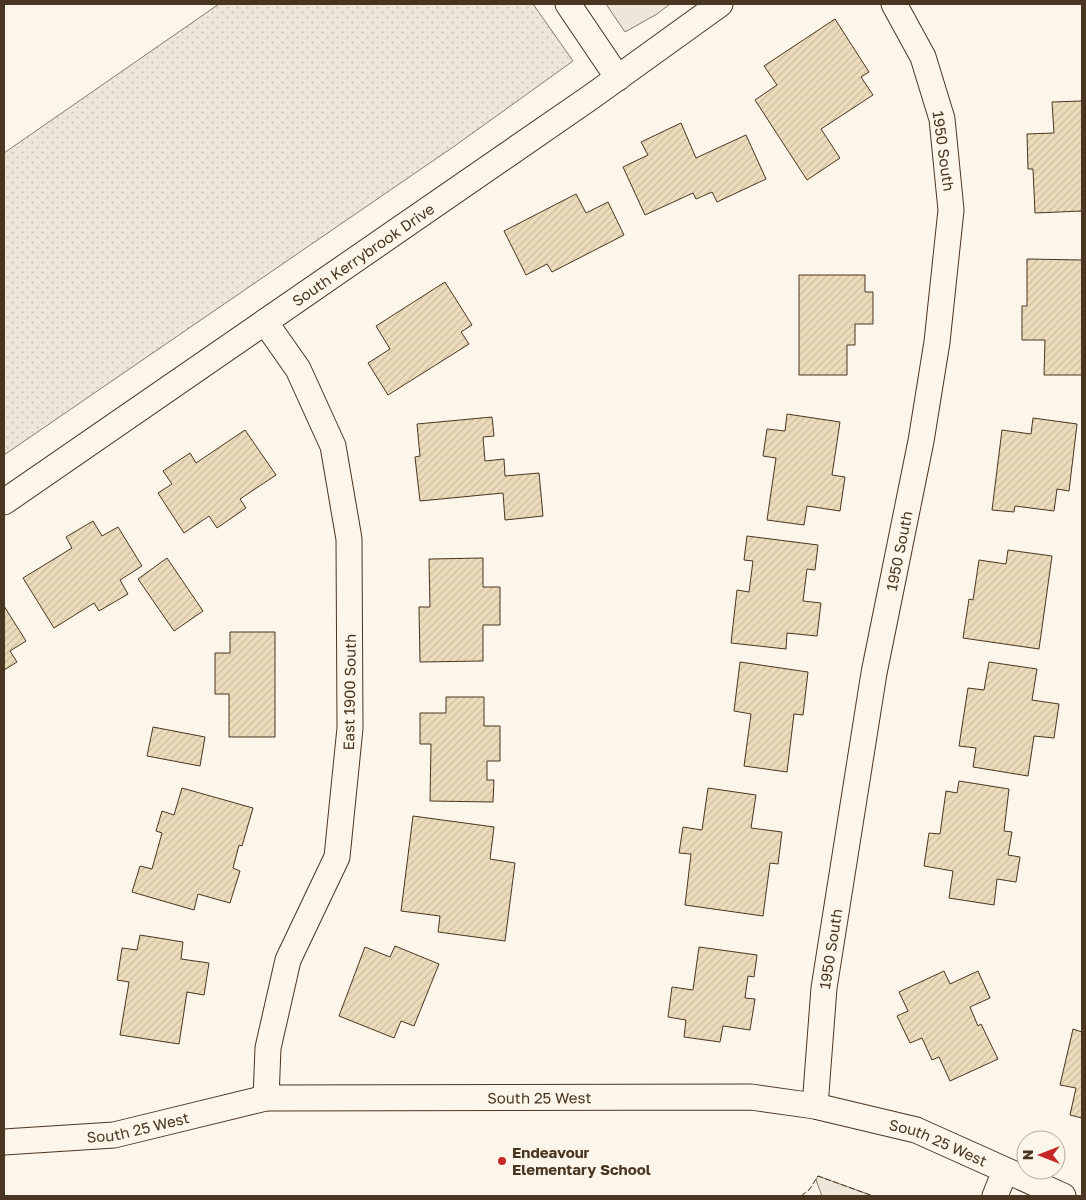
<svg xmlns="http://www.w3.org/2000/svg" width="1086" height="1200" font-family="'Golos Text',sans-serif">
  <defs>
    <pattern id="grass-dots" width="8" height="8" patternUnits="userSpaceOnUse" patternTransform="scale(1.25)"><rect width="8" height="8" fill="#ede6d9"/><path d="M2 2h.1M6 6h.1" fill="none" stroke="#cdc6ba" stroke-width="1.8" stroke-linecap="round"/></pattern>
    <pattern id="building-hatch" width="6" height="6" patternUnits="userSpaceOnUse" patternTransform="scale(1.25)"><rect width="6" height="6" fill="#ecdcbc"/><path d="M-1 1l2-2M0 6l6-6M5 7l2-2" fill="none" stroke="#ccbda1"/></pattern>
  </defs>
  <rect width="100%" height="100%" fill="#fbf6e9"/>
  <path fill="url(#grass-dots)" stroke="#887966" d="M 219,4 L 533,4 L 573,61 L 456,145 L 4,455 L 4,153 Z"/>
  <g fill="#ede6d9" stroke="#887966">
    <path d="M 606,4 L 670,4 L 657,14 L 625,32 Z"/>
    <path d="M 818,1176 L 873,1196 L 822,1196 L 816,1180 Z"/>
  </g>
  <g fill="url(#building-hatch)" stroke="#4a3520">
    <path d="M 835,19 L 869,72 L 861,77 L 873,95 L 821,129 L 840,158 L 807,180 L 755,100 L 777,85 L 764,66 Z"/>
    <path d="M 1082,101 L 1082,211 L 1035,213 L 1033,169 L 1028,169 L 1027,134 L 1054,133 L 1052,102 Z"/>
    <path d="M 681,123 L 696,158 L 746,135 L 766,179 L 717,202 L 712,192 L 696,199 L 693,193 L 645,215 L 623,167 L 648,155 L 641,142 Z"/>
    <path d="M 576,194 L 586,213 L 608,202 L 624,235 L 552,272 L 547,264 L 526,275 L 504,231 Z"/>
    <path d="M 1027,259 L 1082,260 L 1082,375 L 1044,375 L 1045,340 L 1022,340 L 1022,306 L 1027,306 Z"/>
    <path d="M 799,275 L 865,275 L 865,292 L 873,292 L 873,324 L 855,324 L 855,345 L 847,345 L 847,375 L 799,375 Z"/>
    <path d="M 445,282 L 472,325 L 461,332 L 469,344 L 388,395 L 368,363 L 390,349 L 376,326 Z"/>
    <path d="M 787,414 L 840,422 L 832,475 L 845,477 L 840,511 L 807,506 L 804,525 L 767,520 L 776,458 L 763,456 L 767,429 L 785,431 Z"/>
    <path d="M 492,417 L 494,436 L 483,437 L 485,461 L 504,459 L 505,476 L 539,473 L 543,516 L 505,520 L 503,493 L 420,501 L 415,457 L 420,456 L 417,424 Z"/>
    <path d="M 1033,418 L 1077,424 L 1069,491 L 1057,489 L 1054,511 L 1015,506 L 1014,512 L 992,510 L 1002,430 L 1031,434 Z"/>
    <path d="M 245,430 L 276,475 L 240,499 L 246,508 L 217,528 L 209,516 L 184,533 L 158,493 L 172,484 L 163,471 L 190,453 L 196,463 Z"/>
    <path d="M 93,521 L 102,536 L 118,527 L 142,566 L 120,580 L 128,594 L 99,611 L 94,603 L 54,628 L 23,578 L 72,548 L 66,537 Z"/>
    <path d="M 747,536 L 818,545 L 815,570 L 807,569 L 803,601 L 821,603 L 817,636 L 787,633 L 786,649 L 731,643 L 737,590 L 749,592 L 753,561 L 744,560 Z"/>
    <path d="M 1008,550 L 1052,556 L 1039,649 L 963,638 L 969,599 L 973,600 L 979,560 L 1006,564 Z"/>
    <path d="M 167,558 L 203,611 L 174,631 L 138,579 Z"/>
    <path d="M 483,558 L 483,587 L 500,587 L 500,625 L 483,625 L 483,661 L 420,662 L 419,607 L 430,607 L 429,559 Z"/>
    <path d="M 4,606 L 26,641 L 10,651 L 17,662 L 4,670 Z"/>
    <path d="M 230,632 L 275,632 L 275,737 L 229,737 L 229,694 L 215,694 L 215,653 L 230,653 Z"/>
    <path d="M 740,662 L 808,672 L 803,715 L 794,714 L 787,772 L 744,766 L 751,714 L 734,711 Z"/>
    <path d="M 989,662 L 1037,669 L 1032,700 L 1059,704 L 1054,738 L 1034,736 L 1028,776 L 973,767 L 976,748 L 959,746 L 968,688 L 984,690 Z"/>
    <path d="M 446,697 L 484,697 L 484,726 L 500,726 L 500,761 L 487,761 L 487,780 L 494,780 L 493,802 L 430,801 L 431,744 L 420,744 L 420,713 L 446,713 Z"/>
    <path d="M 153,727 L 205,737 L 200,766 L 147,756 Z"/>
    <path d="M 959,781 L 1009,789 L 1004,831 L 1012,832 L 1008,855 L 1020,857 L 1016,882 L 997,879 L 994,905 L 949,898 L 953,871 L 924,866 L 929,833 L 940,834 L 946,791 L 957,793 Z"/>
    <path d="M 182,788 L 253,808 L 242,846 L 239,845 L 233,868 L 240,871 L 230,903 L 198,894 L 194,910 L 132,892 L 140,866 L 152,869 L 162,833 L 156,831 L 162,811 L 174,815 Z"/>
    <path d="M 708,788 L 756,795 L 751,828 L 782,832 L 778,864 L 770,863 L 763,916 L 685,905 L 691,854 L 679,853 L 683,827 L 702,830 Z"/>
    <path d="M 413,816 L 494,827 L 490,859 L 515,863 L 505,941 L 438,932 L 440,916 L 401,911 Z"/>
    <path d="M 140,935 L 183,942 L 181,959 L 209,963 L 204,995 L 187,992 L 179,1044 L 120,1035 L 129,982 L 117,980 L 122,948 L 137,950 Z"/>
    <path d="M 395,946 L 439,964 L 414,1026 L 401,1021 L 394,1038 L 339,1016 L 365,947 L 390,957 Z"/>
    <path d="M 699,947 L 757,955 L 754,977 L 748,976 L 745,998 L 755,999 L 750,1030 L 723,1026 L 720,1042 L 684,1037 L 686,1020 L 668,1017 L 672,987 L 693,990 Z"/>
    <path d="M 944,971 L 950,984 L 978,971 L 990,998 L 970,1007 L 978,1026 L 981,1024 L 998,1059 L 950,1081 L 939,1057 L 932,1060 L 922,1038 L 910,1043 L 897,1016 L 908,1011 L 899,992 Z"/>
    <path d="M 1073,1029 L 1082,1032 L 1082,1118 L 1070,1115 L 1076,1088 L 1060,1085 Z"/>
  </g>
  <g fill="none" stroke-linecap="round" stroke-linejoin="round">
    <defs>
      <g id="street">
        <path d="M 568,4 L 618,78"/>
        <path d="M 265,322 L 298,369 L 333,446 L 349,539 L 350,728 L 337,857 L 288,960 L 268,1048 L 266,1098"/>
        <path id="s1" d="M 4,502 L 591,97 L 720,4"/>
        <path id="s2" d="M 815,1106 L 824,988 L 874,673 L 921,441 L 937,342 L 951,210 L 942,119 L 923,57 L 894,4"/>
        <path id="s3" d="M 4,1142 L 114,1135 L 266,1098 L 751,1097 L 815,1106 L 916,1130 L 1063,1196"/>
        <path d="M 995,1196 L 1005,1171"/>
      </g>
    </defs>
    <use href="#street" stroke="#4a3520" stroke-width="27"/>
    <use href="#street" stroke="#fbf6e9" stroke-width="25"/>
    <path stroke="#4a3520" stroke-width="1" stroke-dasharray="6 2.5" stroke-linecap="butt" d="M 801,1196 L 809,1190 L 818,1176 L 873,1196"/>
  </g>
  <circle fill="#c62828" stroke="#fbf6e9" stroke-width="2" cx="502" cy="1161" r="5"/>
  <g text-anchor="middle" dominant-baseline="central" stroke-width="4" stroke-linejoin="round" paint-order="stroke">
    <g font-size="15" fill="#4a3520" stroke="#fbf6e9">
      <text transform="translate(944 151) rotate(82)">1950 South</text>
      <text stroke="none"><textPath href="#s1" startOffset="436">South Kerrybrook Drive</textPath></text>
      <text stroke="none"><textPath href="#s2" startOffset="562">1950 South</textPath></text>
      <text transform="translate(349 692) rotate(-89)">East 1900 South</text>
      <text stroke="none"><textPath href="#s2" startOffset="158">1950 South</textPath></text>
      <text stroke="none"><textPath href="#s3" startOffset="540">South 25 West</textPath></text>
      <text stroke="none"><textPath href="#s3" startOffset="135">South 25 West</textPath></text>
      <text stroke="none"><textPath href="#s3" startOffset="945">South 25 West</textPath></text>
    </g>
    <g font-size="15" font-weight="bold" fill="#4a3520" stroke="#fbf6e9" text-anchor="start">
      <text x="512" y="1152">Endeavour<tspan x="512" dy="17">Elementary School</tspan></text>
    </g>
  </g>
  <rect width="1086" height="1200" fill="none" stroke="#4a3520" stroke-width="10"/>
  <g transform="translate(1041 1155) rotate(270)"><circle r="24" fill="#fbf6e9" stroke="#b4a999"/>
  <path d="M0-4L9 19L0 12L-9 19Z" fill="#c62828"/>
  <text y="-8" font-size="14" font-weight="bold" text-anchor="middle" fill="#4a3520">N</text>
  </g>
</svg>
